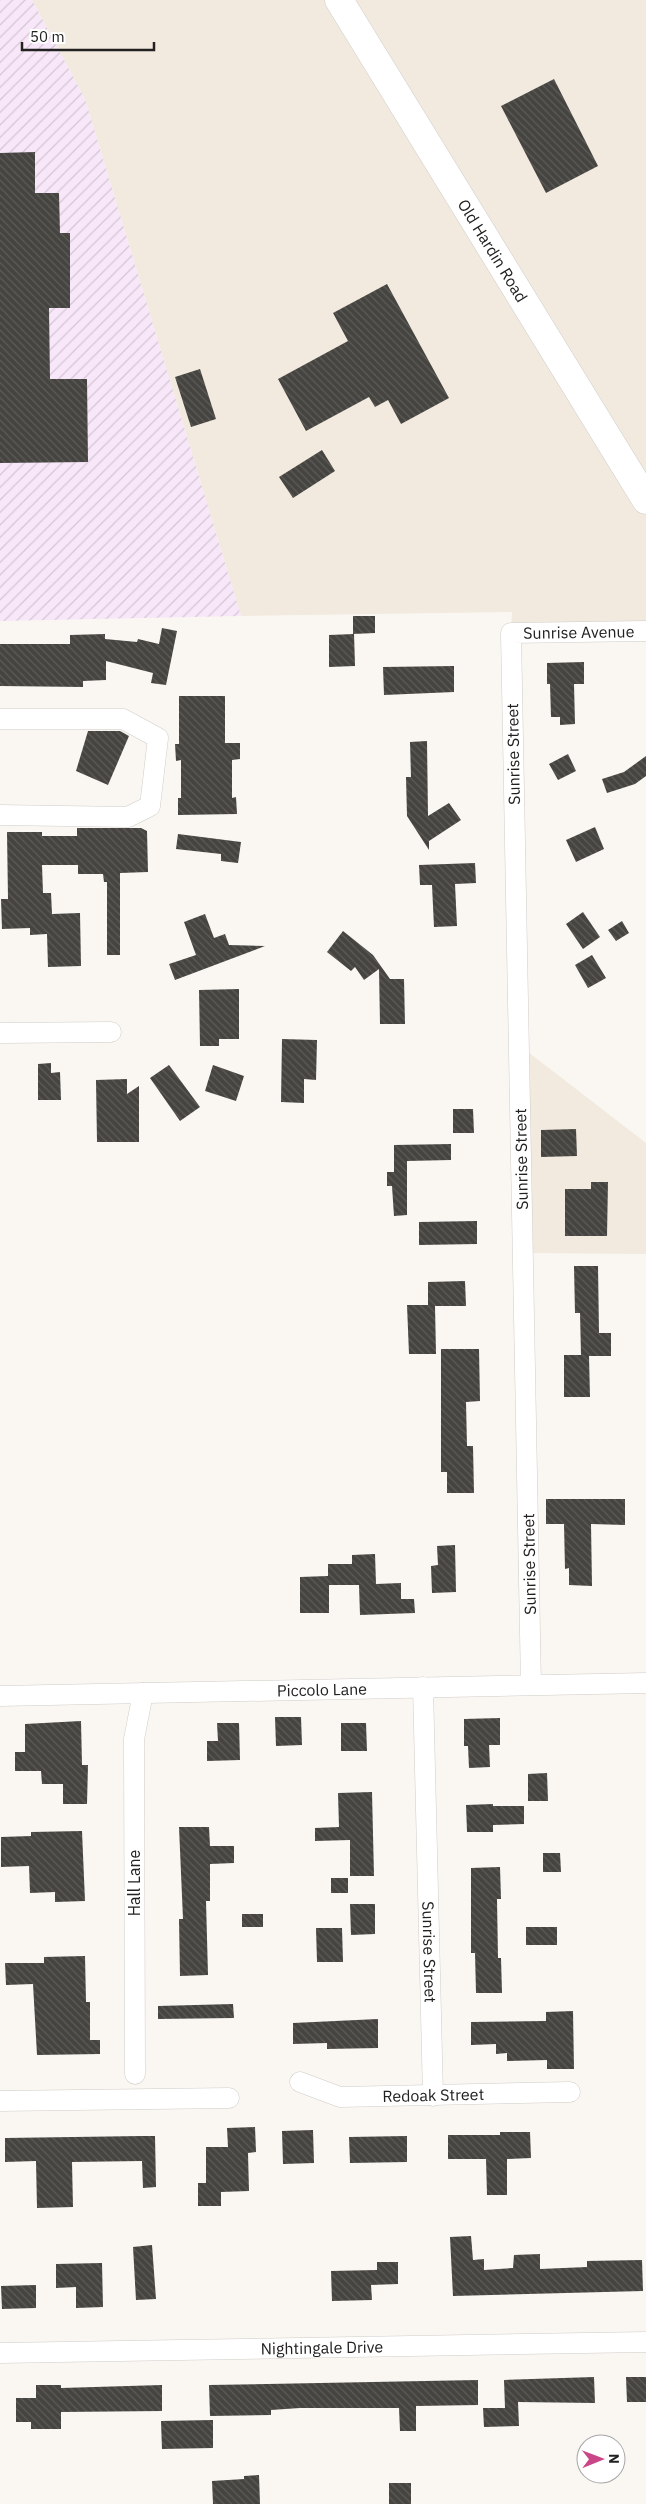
<svg xmlns="http://www.w3.org/2000/svg" width="646" height="2504" font-family="'IBM Plex Sans',sans-serif">
  <defs>
    <pattern id="industrial-furrows" width="10" height="10" patternUnits="userSpaceOnUse" patternTransform="scale(1.25)"><rect width="10" height="10" fill="#f8e7f9"/><path d="M-1 1l2-2M0 10L10 0M9 11l2-2" fill="none" stroke="#d4c6d5"/></pattern>
    <pattern id="building-back-hatch" width="6" height="6" patternUnits="userSpaceOnUse" patternTransform="scale(1.25)"><rect width="6" height="6" fill="#464440"/><path d="M-1 5l2 2M0 0l6 6M5-1l2 2" fill="none" stroke="#5e5c59"/></pattern>
  </defs>
  <rect width="100%" height="100%" fill="#faf7f2"/>
  <g fill="#f2eadf">
    <path d="M 32,0 L 646,0 L 646,631 L 511,633 L 512,612 L 241,616 L 85,99 Z"/>
    <path d="M 519,1045 L 646,1143 L 646,1254 L 523,1253 Z"/>
  </g>
  <path fill="url(#industrial-furrows)" d="M 0,0 L 32,0 L 85,99 L 241,616 L 0,621 Z"/>
  <g fill="url(#building-back-hatch)">
    <path d="M 554,79 L 598,166 L 546,193 L 501,106 Z"/>
    <path d="M 35,152 L 35,193 L 59,193 L 60,233 L 70,233 L 70,308 L 49,308 L 50,379 L 87,379 L 88,462 L 0,463 L 0,153 Z"/>
    <path d="M 387,284 L 449,398 L 401,424 L 388,400 L 375,407 L 369,397 L 306,431 L 278,379 L 348,341 L 333,313 Z"/>
    <path d="M 200,369 L 216,419 L 191,427 L 175,377 Z"/>
    <path d="M 322,450 L 335,471 L 293,498 L 279,477 Z"/>
    <path d="M 353,616 L 375,616 L 375,633 L 353,634 Z"/>
    <path d="M 162,628 L 177,631 L 166,685 L 151,683 L 153,673 L 106,661 L 106,680 L 83,681 L 83,687 L 0,686 L 0,644 L 70,644 L 70,635 L 105,634 L 105,639 L 137,642 L 138,639 L 159,644 Z"/>
    <path d="M 354,634 L 355,666 L 329,667 L 329,635 Z"/>
    <path d="M 584,662 L 584,684 L 574,684 L 575,724 L 560,725 L 560,717 L 551,717 L 550,684 L 547,684 L 547,663 Z"/>
    <path d="M 454,666 L 454,692 L 384,695 L 383,667 Z"/>
    <path d="M 179,696 L 225,696 L 225,743 L 240,743 L 240,759 L 232,760 L 232,798 L 236,797 L 237,814 L 178,815 L 178,798 L 181,798 L 181,760 L 176,761 L 175,744 L 179,744 Z"/>
    <path d="M 88,731 L 120,731 L 129,736 L 108,785 L 76,771 Z"/>
    <path d="M 427,741 L 428,816 L 449,803 L 461,820 L 429,841 L 429,850 L 407,816 L 406,777 L 411,777 L 410,742 Z"/>
    <path d="M 568,754 L 576,771 L 558,780 L 549,764 Z"/>
    <path d="M 646,756 L 646,776 L 635,784 L 607,793 L 602,779 L 624,772 Z"/>
    <path d="M 595,827 L 604,849 L 576,862 L 566,840 Z"/>
    <path d="M 77,828 L 141,828 L 147,831 L 148,872 L 120,873 L 120,955 L 107,955 L 107,882 L 104,882 L 103,874 L 78,874 L 78,865 L 42,865 L 43,893 L 51,893 L 52,914 L 80,913 L 81,966 L 48,967 L 47,934 L 30,935 L 30,928 L 2,929 L 1,899 L 8,899 L 7,832 L 42,832 L 42,836 L 77,836 Z"/>
    <path d="M 178,834 L 241,842 L 238,863 L 221,861 L 221,854 L 176,849 Z"/>
    <path d="M 475,863 L 476,883 L 455,884 L 457,926 L 434,927 L 432,885 L 420,885 L 419,865 Z"/>
    <path d="M 583,912 L 600,937 L 583,949 L 566,924 Z"/>
    <path d="M 205,914 L 214,938 L 225,934 L 229,945 L 265,946 L 175,980 L 169,964 L 196,955 L 184,922 Z"/>
    <path d="M 622,921 L 629,933 L 616,941 L 608,930 Z"/>
    <path d="M 343,931 L 373,955 L 390,979 L 404,979 L 405,1024 L 380,1024 L 379,969 L 364,980 L 355,967 L 351,971 L 327,952 Z"/>
    <path d="M 592,955 L 606,978 L 588,988 L 575,965 Z"/>
    <path d="M 239,989 L 239,1039 L 219,1039 L 219,1046 L 200,1046 L 199,990 Z"/>
    <path d="M 282,1039 L 317,1040 L 316,1080 L 304,1079 L 304,1103 L 281,1102 Z"/>
    <path d="M 51,1063 L 51,1073 L 60,1072 L 61,1100 L 38,1100 L 38,1064 Z"/>
    <path d="M 169,1065 L 200,1107 L 180,1121 L 150,1078 Z"/>
    <path d="M 213,1065 L 244,1076 L 236,1101 L 205,1091 Z"/>
    <path d="M 127,1079 L 127,1094 L 139,1086 L 139,1142 L 97,1142 L 96,1080 Z"/>
    <path d="M 453,1109 L 473,1109 L 474,1133 L 453,1133 Z"/>
    <path d="M 576,1129 L 577,1156 L 541,1157 L 541,1130 Z"/>
    <path d="M 451,1144 L 451,1160 L 407,1161 L 407,1215 L 394,1216 L 392,1186 L 387,1186 L 387,1172 L 394,1172 L 394,1145 Z"/>
    <path d="M 591,1182 L 608,1182 L 607,1236 L 565,1236 L 565,1189 L 591,1189 Z"/>
    <path d="M 477,1221 L 477,1244 L 419,1245 L 419,1222 Z"/>
    <path d="M 574,1266 L 598,1266 L 599,1333 L 611,1333 L 611,1356 L 589,1356 L 590,1397 L 564,1397 L 564,1355 L 581,1355 L 580,1313 L 575,1313 Z"/>
    <path d="M 465,1281 L 466,1306 L 435,1306 L 436,1354 L 409,1354 L 407,1305 L 428,1305 L 428,1282 Z"/>
    <path d="M 441,1349 L 479,1349 L 480,1401 L 466,1402 L 467,1446 L 473,1446 L 474,1493 L 447,1493 L 447,1472 L 441,1472 Z"/>
    <path d="M 546,1499 L 625,1499 L 625,1525 L 591,1524 L 592,1586 L 569,1585 L 569,1568 L 565,1569 L 564,1524 L 546,1524 Z"/>
    <path d="M 455,1545 L 456,1592 L 432,1593 L 431,1566 L 438,1565 L 437,1546 Z"/>
    <path d="M 375,1554 L 376,1584 L 401,1583 L 401,1599 L 414,1599 L 415,1613 L 360,1615 L 359,1585 L 329,1585 L 329,1613 L 300,1613 L 300,1577 L 328,1576 L 328,1564 L 352,1564 L 352,1555 Z"/>
    <path d="M 275,1717 L 301,1717 L 302,1745 L 276,1746 Z"/>
    <path d="M 500,1718 L 500,1745 L 489,1745 L 490,1767 L 469,1768 L 468,1746 L 464,1746 L 464,1719 Z"/>
    <path d="M 81,1721 L 82,1765 L 88,1765 L 87,1804 L 63,1804 L 63,1784 L 42,1784 L 41,1771 L 15,1771 L 15,1752 L 25,1752 L 25,1724 Z"/>
    <path d="M 217,1723 L 239,1723 L 240,1760 L 207,1761 L 207,1741 L 218,1741 Z"/>
    <path d="M 341,1723 L 366,1723 L 367,1751 L 341,1751 Z"/>
    <path d="M 547,1773 L 548,1801 L 528,1801 L 528,1774 Z"/>
    <path d="M 372,1792 L 374,1876 L 350,1876 L 350,1840 L 315,1841 L 315,1828 L 339,1827 L 338,1793 Z"/>
    <path d="M 493,1804 L 493,1806 L 524,1806 L 524,1824 L 493,1825 L 493,1832 L 467,1832 L 466,1805 Z"/>
    <path d="M 179,1827 L 209,1827 L 210,1846 L 234,1846 L 234,1863 L 210,1864 L 210,1901 L 206,1901 L 208,1975 L 180,1976 L 179,1919 L 183,1919 Z"/>
    <path d="M 82,1831 L 85,1901 L 55,1902 L 55,1892 L 30,1893 L 29,1866 L 1,1867 L 1,1837 L 31,1836 L 31,1832 Z"/>
    <path d="M 543,1853 L 560,1853 L 561,1872 L 543,1872 Z"/>
    <path d="M 500,1867 L 501,1899 L 497,1899 L 498,1958 L 501,1958 L 502,1993 L 476,1993 L 475,1953 L 471,1953 L 471,1868 Z"/>
    <rect x="331" y="1878" width="17" height="15"/>
    <path d="M 350,1904 L 375,1904 L 375,1934 L 351,1935 Z"/>
    <rect x="242" y="1914" width="21" height="13"/>
    <rect x="526" y="1927" width="31" height="18"/>
    <path d="M 316,1928 L 342,1928 L 343,1962 L 317,1962 Z"/>
    <path d="M 85,1956 L 86,2002 L 90,2002 L 90,2040 L 100,2040 L 100,2054 L 37,2055 L 33,1984 L 6,1985 L 5,1963 L 44,1963 L 44,1957 Z"/>
    <path d="M 233,2004 L 234,2018 L 158,2019 L 158,2006 Z"/>
    <path d="M 573,2011 L 574,2069 L 547,2069 L 547,2060 L 507,2061 L 507,2053 L 496,2054 L 496,2044 L 471,2045 L 471,2022 L 546,2021 L 546,2012 Z"/>
    <path d="M 378,2019 L 378,2048 L 327,2049 L 327,2043 L 293,2044 L 293,2023 Z"/>
    <path d="M 255,2127 L 256,2152 L 248,2153 L 249,2191 L 221,2192 L 221,2206 L 198,2206 L 198,2183 L 206,2183 L 206,2147 L 228,2147 L 227,2128 Z"/>
    <path d="M 313,2130 L 314,2163 L 283,2164 L 282,2131 Z"/>
    <path d="M 500,2132 L 530,2132 L 531,2158 L 507,2159 L 507,2195 L 487,2195 L 486,2159 L 448,2159 L 448,2135 L 500,2135 Z"/>
    <path d="M 142,2136 L 155,2136 L 156,2187 L 143,2188 L 142,2161 L 72,2162 L 73,2207 L 37,2208 L 36,2161 L 5,2162 L 5,2138 Z"/>
    <path d="M 407,2136 L 407,2162 L 350,2163 L 349,2137 Z"/>
    <path d="M 471,2236 L 473,2260 L 484,2259 L 484,2270 L 513,2268 L 514,2255 L 540,2254 L 540,2269 L 587,2267 L 587,2261 L 642,2260 L 643,2291 L 453,2296 L 450,2237 Z"/>
    <path d="M 152,2245 L 156,2299 L 136,2300 L 133,2247 Z"/>
    <path d="M 377,2262 L 398,2262 L 398,2284 L 371,2285 L 372,2300 L 332,2301 L 331,2271 L 377,2270 Z"/>
    <path d="M 102,2263 L 103,2307 L 76,2308 L 76,2287 L 56,2288 L 56,2264 Z"/>
    <path d="M 36,2285 L 36,2308 L 2,2309 L 1,2286 Z"/>
    <path d="M 594,2377 L 595,2403 L 518,2402 L 519,2426 L 484,2427 L 483,2408 L 505,2408 L 504,2380 Z"/>
    <path d="M 626,2377 L 646,2377 L 646,2402 L 627,2402 Z"/>
    <path d="M 478,2380 L 478,2405 L 416,2406 L 416,2431 L 400,2431 L 399,2408 L 300,2408 L 271,2410 L 271,2415 L 210,2416 L 209,2385 Z"/>
    <path d="M 36,2385 L 61,2385 L 61,2388 L 162,2385 L 162,2411 L 61,2412 L 61,2429 L 31,2429 L 31,2422 L 16,2422 L 16,2398 L 36,2398 Z"/>
    <path d="M 213,2420 L 213,2448 L 162,2449 L 161,2421 Z"/>
    <path d="M 259,2475 L 260,2504 L 213,2504 L 212,2481 L 244,2479 L 244,2476 Z"/>
    <rect x="389" y="2483" width="22" height="21"/>
  </g>
  <g fill="none" stroke-linecap="round" stroke-linejoin="round">
    <defs>
      <g id="street">
        <path d="M 0,719 L 123,719 L 158,738 L 150,806 L 128,817 L 0,815"/>
        <path d="M 0,1033 L 111,1032"/>
        <path id="s1" d="M 531,1685 L 511,633 L 646,631"/>
        <path id="s2" d="M 423,1687 L 433,2096"/>
        <path id="s3" d="M 0,1696 L 646,1683"/>
        <path d="M 135,2074 L 134,1739 L 143,1693"/>
        <path id="s4" d="M 300,2082 L 340,2097 L 570,2092"/>
        <path d="M 0,2101 L 229,2098"/>
        <path id="s5" d="M 0,2353 L 646,2342"/>
      </g>
      <g id="secondary">
        <path id="s6" d="M 339,0 L 646,500"/>
      </g>
    </defs>
    <use href="#street" stroke="#d0cdc9" stroke-width="21"/>
    <use href="#secondary" stroke="#d0cdc9" stroke-width="29"/>
    <use href="#street" stroke="#fff" stroke-width="20"/>
    <use href="#secondary" stroke="#fff" stroke-width="28"/>
  </g>
  <g text-anchor="middle" dominant-baseline="central" stroke-width="5" stroke-linejoin="round" paint-order="stroke">
    <g font-size="16" fill="#222120" stroke="#fff">
      <text stroke="none"><textPath href="#s6" startOffset="294">Old Hardin Road</textPath></text>
      <text stroke="none"><textPath href="#s1" startOffset="1120">Sunrise Avenue</textPath></text>
      <text transform="translate(513 754) rotate(-91)">Sunrise Street</text>
      <text transform="translate(521 1159) rotate(-91)">Sunrise Street</text>
      <text transform="translate(529 1564) rotate(-91)">Sunrise Street</text>
      <text stroke="none"><textPath href="#s3" startOffset="322">Piccolo Lane</textPath></text>
      <text transform="translate(134 1883) rotate(-90)">Hall Lane</text>
      <text stroke="none"><textPath href="#s2" startOffset="265">Sunrise Street</textPath></text>
      <text stroke="none"><textPath href="#s4" startOffset="136">Redoak Street</textPath></text>
      <text stroke="none"><textPath href="#s5" startOffset="322">Nightingale Drive</textPath></text>
    </g>
  </g>
  <g transform="translate(601 2459) rotate(89)"><circle r="24" fill="#ffffff" stroke="#a7a6a6"/>
  <path d="M0-4L9 19L0 12L-9 19Z" fill="#cb4689"/>
  <text y="-8" font-size="14" font-weight="bold" text-anchor="middle" fill="#222120">N</text>
  </g>
  <path d="M22 42v8h132v-8" fill="none" stroke="#222120" stroke-width="2.5"/>
  <text x="30" y="42" font-size="15" fill="#222120" stroke="#ffffff" stroke-width="4" paint-order="stroke">50 m</text>
</svg>
